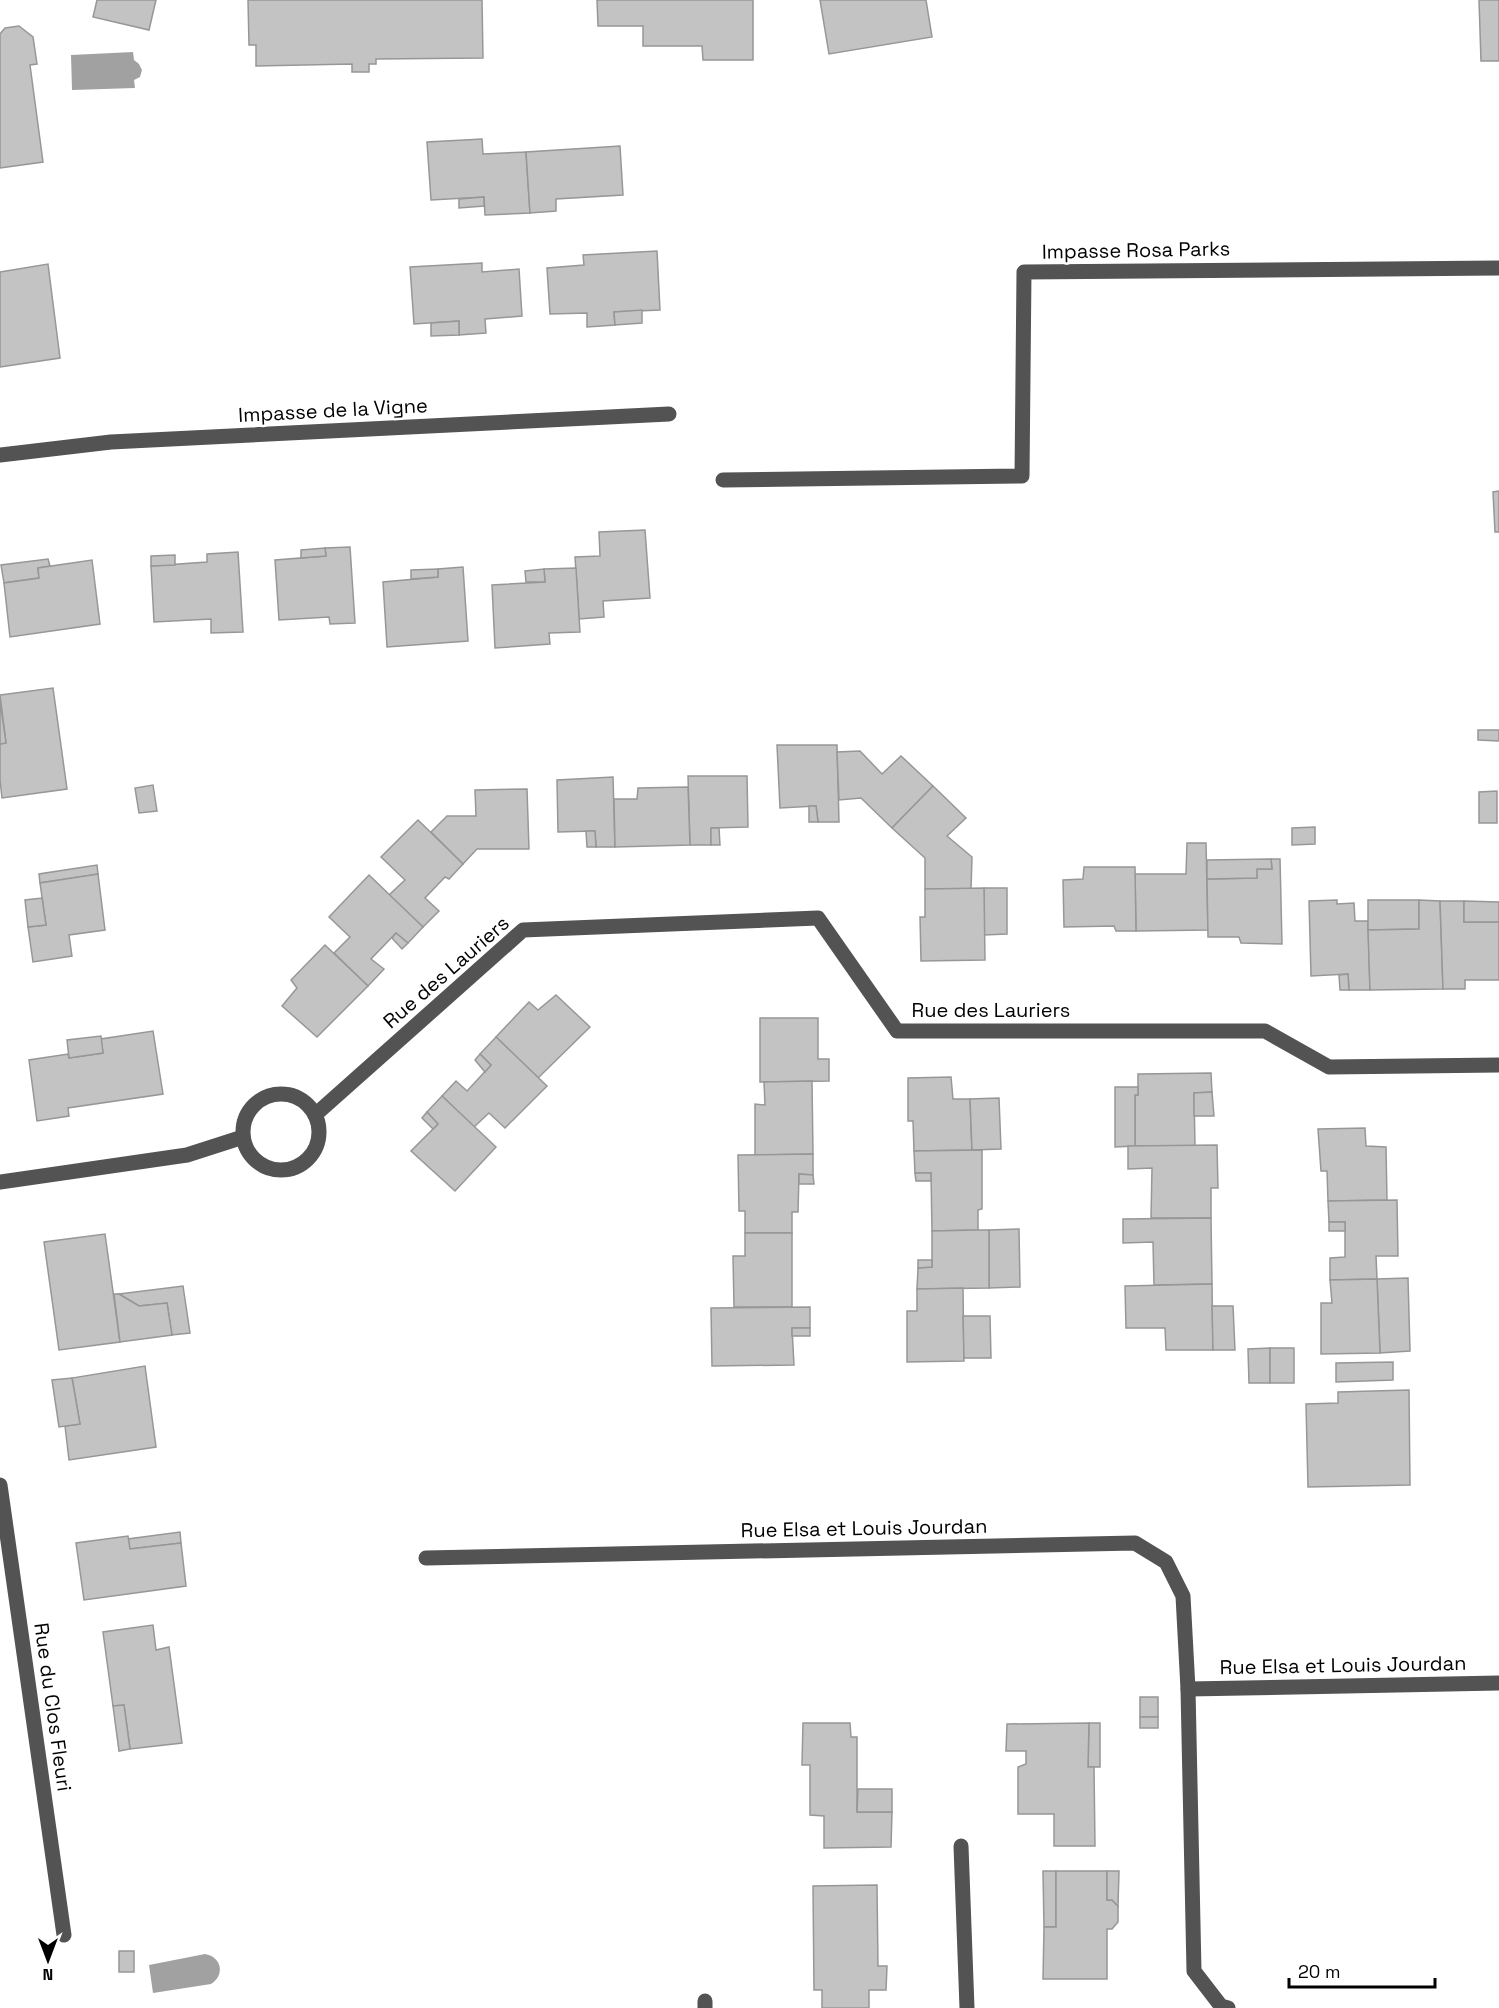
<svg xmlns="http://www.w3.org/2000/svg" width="1499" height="2008" font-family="'Space Grotesk',sans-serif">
  <rect width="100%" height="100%" fill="#fff"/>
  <g fill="#a1a1a1">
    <path d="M 133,52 L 134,60 L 139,64 L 142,70 L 140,77 L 134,80 L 135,88 L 72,90 L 71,55 Z"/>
    <path d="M 205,1954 C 222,1957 225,1975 211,1984 L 153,1993 L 149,1965 Z"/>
  </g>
  <g fill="#c3c3c3" stroke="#979797" stroke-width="1.5">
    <path d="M 97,0 L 156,0 L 149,30 L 93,17 Z"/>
    <path d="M 248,0 L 482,0 L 483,58 L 376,59 L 376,64 L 369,64 L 369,72 L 352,72 L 352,64 L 256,66 L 256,45 L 249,45 Z"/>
    <path d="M 597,0 L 753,0 L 753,60 L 703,60 L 702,46 L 643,46 L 643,26 L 598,26 Z"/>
    <path d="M 820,0 L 926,0 L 932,37 L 829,54 Z"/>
    <path d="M 1479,0 L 1499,0 L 1499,61 L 1481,61 Z"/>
    <path d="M 19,26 L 33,37 L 37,64 L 30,65 L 43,162 L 0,168 L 0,34 L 5,28 Z"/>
    <path d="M 482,139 L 483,154 L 526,152 L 530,213 L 485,215 L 484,197 L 431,200 L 427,142 Z"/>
    <path d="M 620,146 L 623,195 L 556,199 L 556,211 L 530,213 L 526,152 Z"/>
    <path d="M 484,197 L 484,206 L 459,208 L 459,199 Z"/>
    <path d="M 657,251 L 660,310 L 614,312 L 615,325 L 587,327 L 587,313 L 550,314 L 547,268 L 584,265 L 583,255 Z"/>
    <path d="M 482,263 L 482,272 L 519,269 L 522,316 L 485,319 L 486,333 L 459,335 L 459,321 L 414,324 L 410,267 Z"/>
    <path d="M 48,264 L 60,358 L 0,367 L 0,272 Z"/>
    <path d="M 642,310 L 642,323 L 615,325 L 614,312 Z"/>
    <path d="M 459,321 L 459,335 L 431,336 L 431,323 Z"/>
    <path d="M 1499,491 L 1499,532 L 1495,532 L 1493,492 Z"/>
    <path d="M 645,530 L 650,598 L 603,601 L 604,617 L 579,619 L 575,557 L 600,556 L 599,532 Z"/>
    <path d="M 350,547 L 355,623 L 330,624 L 329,617 L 279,620 L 275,560 L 326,556 L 325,548 Z"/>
    <path d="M 325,548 L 326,556 L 301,558 L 301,550 Z"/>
    <path d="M 238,552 L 243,632 L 211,633 L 211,619 L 154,622 L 151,566 L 207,562 L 207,554 Z"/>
    <path d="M 175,555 L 175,565 L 151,566 L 151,556 Z"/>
    <path d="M 48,559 L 50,566 L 38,568 L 39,578 L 4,583 L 1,565 Z"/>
    <path d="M 92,560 L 100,624 L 10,637 L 4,583 L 39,578 L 38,568 Z"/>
    <path d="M 463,567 L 468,641 L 387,647 L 383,582 L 438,577 L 438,569 Z"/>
    <path d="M 576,568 L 580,632 L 549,633 L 550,644 L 495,648 L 492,585 L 545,582 L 544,569 Z"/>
    <path d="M 438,569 L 438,577 L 411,579 L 411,570 Z"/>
    <path d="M 544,569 L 545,582 L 526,582 L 525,571 Z"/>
    <path d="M 53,688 L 67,789 L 2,798 L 0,780 L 0,744 L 6,743 L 0,695 Z"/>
    <path d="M 0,701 L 6,743 L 0,744 Z"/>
    <path d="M 1478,730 L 1499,730 L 1499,741 L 1478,740 Z"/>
    <path d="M 777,745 L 837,745 L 839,822 L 818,822 L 816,806 L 780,808 Z"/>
    <path d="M 860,751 L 882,774 L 901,756 L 933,786 L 892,828 L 861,798 L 839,800 L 837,752 Z"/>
    <path d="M 688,776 L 747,776 L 748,827 L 711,828 L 711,845 L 690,845 Z"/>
    <path d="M 613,777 L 615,847 L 596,847 L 595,831 L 558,832 L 557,780 Z"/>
    <path d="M 153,785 L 157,811 L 139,813 L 135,788 Z"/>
    <path d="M 933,786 L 966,818 L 947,836 L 972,857 L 971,889 L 925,889 L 925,858 L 892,828 Z"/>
    <path d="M 688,787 L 690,845 L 615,847 L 614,799 L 637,799 L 638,788 Z"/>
    <path d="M 527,789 L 529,849 L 477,849 L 463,864 L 431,832 L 447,816 L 476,816 L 475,790 Z"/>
    <path d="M 1497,791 L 1497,823 L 1479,823 L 1479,792 Z"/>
    <path d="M 809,806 L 816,806 L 818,822 L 809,822 Z"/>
    <path d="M 418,820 L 463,864 L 449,879 L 445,877 L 425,898 L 439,911 L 423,927 L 389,895 L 405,880 L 381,857 Z"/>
    <path d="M 1315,827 L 1315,844 L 1292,845 L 1292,828 Z"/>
    <path d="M 711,828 L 719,828 L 720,845 L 711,845 Z"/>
    <path d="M 586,831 L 595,831 L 596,847 L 587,847 Z"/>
    <path d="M 1187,843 L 1206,843 L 1208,930 L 1136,931 L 1135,874 L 1186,874 Z"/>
    <path d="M 1271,859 L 1280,859 L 1282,944 L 1241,943 L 1239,937 L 1208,937 L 1207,879 L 1257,878 L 1257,869 L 1272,869 Z"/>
    <path d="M 1271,859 L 1272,869 L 1257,869 L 1257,878 L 1207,879 L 1207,860 Z"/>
    <path d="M 97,865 L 98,874 L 40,883 L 39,874 Z"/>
    <path d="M 1084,867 L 1135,867 L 1136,931 L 1116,931 L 1114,926 L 1064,927 L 1063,880 L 1083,879 Z"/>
    <path d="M 98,874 L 105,930 L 69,935 L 72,956 L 33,962 L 28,927 L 46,925 L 40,883 Z"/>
    <path d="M 369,875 L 423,927 L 408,943 L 396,933 L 371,959 L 384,969 L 368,986 L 334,953 L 350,937 L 329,917 Z"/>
    <path d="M 984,888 L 1007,888 L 1007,934 L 984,935 Z"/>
    <path d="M 984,888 L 985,960 L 921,961 L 920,917 L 925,917 L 925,889 Z"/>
    <path d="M 42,898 L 46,925 L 28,927 L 25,900 Z"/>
    <path d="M 1337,900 L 1337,904 L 1354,903 L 1355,921 L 1368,921 L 1370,990 L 1349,990 L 1348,974 L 1311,976 L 1309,901 Z"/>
    <path d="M 1368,900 L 1419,900 L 1419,929 L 1368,930 Z"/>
    <path d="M 1419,900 L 1440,901 L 1443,989 L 1370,990 L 1368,930 L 1419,929 Z"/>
    <path d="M 1440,901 L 1464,901 L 1464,922 L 1499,922 L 1499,980 L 1465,980 L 1465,989 L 1443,989 Z"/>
    <path d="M 1464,901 L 1499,902 L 1499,922 L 1464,922 Z"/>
    <path d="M 396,933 L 408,943 L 402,949 L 392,938 Z"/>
    <path d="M 325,945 L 368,986 L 317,1037 L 282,1006 L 297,988 L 291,980 Z"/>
    <path d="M 1348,974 L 1349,990 L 1340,990 L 1339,975 Z"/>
    <path d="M 556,995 L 590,1027 L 538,1078 L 496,1037 L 529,1002 L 538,1010 Z"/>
    <path d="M 760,1018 L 818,1018 L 818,1059 L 829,1059 L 829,1081 L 760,1082 Z"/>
    <path d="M 153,1031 L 163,1094 L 68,1108 L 69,1116 L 37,1121 L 29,1060 L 68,1054 L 69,1058 L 103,1053 L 101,1039 Z"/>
    <path d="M 101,1036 L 103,1053 L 69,1058 L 67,1040 Z"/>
    <path d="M 496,1037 L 547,1086 L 505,1128 L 489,1113 L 474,1127 L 442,1096 L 456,1081 L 467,1091 L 491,1065 L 480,1054 Z"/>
    <path d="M 480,1054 L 491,1065 L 485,1072 L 475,1060 Z"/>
    <path d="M 1211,1073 L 1212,1092 L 1194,1093 L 1195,1146 L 1135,1146 L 1135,1095 L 1138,1095 L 1138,1074 Z"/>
    <path d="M 951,1077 L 953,1099 L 970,1099 L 972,1150 L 914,1151 L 913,1121 L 908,1121 L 908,1078 Z"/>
    <path d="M 812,1081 L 813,1154 L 755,1155 L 755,1104 L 765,1105 L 764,1082 Z"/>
    <path d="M 1115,1087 L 1138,1087 L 1138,1095 L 1135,1095 L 1135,1146 L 1115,1147 Z"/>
    <path d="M 1212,1092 L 1214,1116 L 1194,1116 L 1194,1093 Z"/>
    <path d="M 442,1096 L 496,1147 L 455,1191 L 411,1151 L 438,1124 L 427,1112 Z"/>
    <path d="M 999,1098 L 1001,1149 L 972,1150 L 970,1099 Z"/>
    <path d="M 427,1112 L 438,1124 L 433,1129 L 422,1118 Z"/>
    <path d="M 1365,1128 L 1366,1146 L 1386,1147 L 1387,1200 L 1328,1201 L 1327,1171 L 1321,1171 L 1318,1129 Z"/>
    <path d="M 1217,1145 L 1218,1188 L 1211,1188 L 1211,1218 L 1151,1218 L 1152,1168 L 1128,1169 L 1128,1146 Z"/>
    <path d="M 982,1150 L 982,1209 L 978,1210 L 978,1230 L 932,1231 L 931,1173 L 915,1173 L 914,1151 Z"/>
    <path d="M 813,1154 L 813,1175 L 799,1174 L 798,1212 L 792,1212 L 792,1233 L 745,1233 L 745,1211 L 739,1211 L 738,1155 Z"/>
    <path d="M 915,1173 L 931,1173 L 931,1181 L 916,1181 Z"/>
    <path d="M 799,1174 L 813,1175 L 814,1184 L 799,1184 Z"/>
    <path d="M 1397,1200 L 1398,1256 L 1376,1256 L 1377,1279 L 1330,1280 L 1330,1258 L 1345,1257 L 1345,1222 L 1329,1222 L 1328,1201 Z"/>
    <path d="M 1211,1218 L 1212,1284 L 1154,1285 L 1153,1242 L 1123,1243 L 1123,1219 Z"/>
    <rect x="1329" y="1222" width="16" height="9"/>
    <path d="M 1019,1229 L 1020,1287 L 989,1288 L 989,1230 Z"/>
    <path d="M 978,1230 L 989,1230 L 989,1288 L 917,1289 L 918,1268 L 932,1267 L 932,1231 Z"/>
    <path d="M 745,1233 L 792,1233 L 792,1307 L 734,1307 L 733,1256 L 745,1256 Z"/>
    <path d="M 105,1234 L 120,1342 L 59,1350 L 44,1242 Z"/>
    <path d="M 918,1260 L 932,1260 L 932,1267 L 918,1268 Z"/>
    <path d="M 1408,1278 L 1410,1351 L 1380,1353 L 1377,1279 Z"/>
    <path d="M 1377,1279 L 1380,1353 L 1321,1354 L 1321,1303 L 1332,1303 L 1330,1280 Z"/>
    <path d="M 1212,1284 L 1213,1350 L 1166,1350 L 1165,1328 L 1126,1328 L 1125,1286 Z"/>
    <path d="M 183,1286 L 190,1333 L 172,1335 L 167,1303 L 139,1306 L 119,1294 Z"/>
    <path d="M 963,1288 L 964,1361 L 907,1362 L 907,1311 L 917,1311 L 917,1289 Z"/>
    <path d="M 114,1294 L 119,1294 L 139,1306 L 167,1303 L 172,1335 L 120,1342 Z"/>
    <path d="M 1212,1306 L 1233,1306 L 1235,1350 L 1213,1350 Z"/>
    <path d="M 810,1307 L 810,1328 L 792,1328 L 794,1365 L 712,1366 L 711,1308 Z"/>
    <path d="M 963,1316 L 990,1316 L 991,1358 L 964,1358 Z"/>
    <rect x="792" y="1328" width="18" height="8"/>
    <path d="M 1270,1348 L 1270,1383 L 1249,1383 L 1248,1349 Z"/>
    <rect x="1270" y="1348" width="24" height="35"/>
    <path d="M 1393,1362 L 1393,1380 L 1336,1382 L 1336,1363 Z"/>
    <path d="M 145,1366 L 156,1447 L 69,1460 L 65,1426 L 80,1424 L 72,1378 Z"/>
    <path d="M 72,1378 L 80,1424 L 59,1427 L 52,1380 Z"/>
    <path d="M 1409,1390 L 1410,1485 L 1308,1487 L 1306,1404 L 1338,1403 L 1338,1392 Z"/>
    <path d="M 180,1532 L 181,1543 L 130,1549 L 128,1539 Z"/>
    <path d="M 128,1536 L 130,1549 L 181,1543 L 186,1586 L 84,1600 L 76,1543 Z"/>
    <path d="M 153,1625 L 156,1650 L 169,1647 L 182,1743 L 130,1749 L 124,1705 L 113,1706 L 103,1632 Z"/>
    <rect x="1140" y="1697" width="18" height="20"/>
    <path d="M 124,1705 L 130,1749 L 119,1751 L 113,1706 Z"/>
    <rect x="1140" y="1717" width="18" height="11"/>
    <path d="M 803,1723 L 850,1723 L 851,1737 L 857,1737 L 857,1812 L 892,1812 L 891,1847 L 824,1848 L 824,1816 L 810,1815 L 810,1765 L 802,1765 Z"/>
    <path d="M 1089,1723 L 1100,1723 L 1100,1767 L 1088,1767 Z"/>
    <path d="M 1089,1723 L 1088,1767 L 1094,1767 L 1095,1846 L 1054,1846 L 1054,1814 L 1018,1814 L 1018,1767 L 1026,1764 L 1026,1751 L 1006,1751 L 1007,1724 Z"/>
    <path d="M 858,1789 L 892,1789 L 892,1812 L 857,1812 Z"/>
    <path d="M 1043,1871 L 1056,1871 L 1056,1927 L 1044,1927 Z"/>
    <path d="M 1056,1871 L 1107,1871 L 1107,1900 L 1112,1900 L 1118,1906 L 1118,1922 L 1112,1929 L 1107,1929 L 1107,1979 L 1043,1979 L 1044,1927 L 1056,1927 Z"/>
    <path d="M 1107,1871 L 1119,1871 L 1118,1906 L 1112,1900 L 1107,1900 Z"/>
    <path d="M 877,1885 L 878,1966 L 887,1966 L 886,1990 L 869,1990 L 869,2008 L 822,2008 L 822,1990 L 814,1990 L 813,1886 Z"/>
    <rect x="119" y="1951" width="15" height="21"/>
  </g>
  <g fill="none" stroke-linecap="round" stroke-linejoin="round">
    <g stroke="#535353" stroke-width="15">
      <path d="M 0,455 L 111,442 L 669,414"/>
      <path d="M 723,480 L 1022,476 L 1024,272 L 1499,268"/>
      <circle cx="281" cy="1132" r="38"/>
      <path d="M 315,1115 L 523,930 L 818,918 L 897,1031 L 1265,1031 L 1329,1067 L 1499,1065"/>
      <path d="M 0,1182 L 187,1155 L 243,1137"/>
      <path d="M 0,1485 L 64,1935"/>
      <path d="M 426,1558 L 1135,1543 L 1166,1562 L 1183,1596 L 1188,1689 L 1194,1971 L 1221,2006 L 1228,2008"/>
      <path d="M 1188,1689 L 1499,1683"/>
      <path d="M 961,1846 L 967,2008"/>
      <path d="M 705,2008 L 705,2001"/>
    </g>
  </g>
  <g text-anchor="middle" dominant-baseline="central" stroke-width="5" stroke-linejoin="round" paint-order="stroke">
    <g font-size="20" fill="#000" stroke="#fff">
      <text transform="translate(1136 250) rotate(-1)">Impasse Rosa Parks</text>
      <text transform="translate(333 410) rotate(-3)">Impasse de la Vigne</text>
      <text transform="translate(446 972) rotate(-41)">Rue des Lauriers</text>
      <text x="991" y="1010">Rue des Lauriers</text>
      <text transform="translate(864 1528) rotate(-1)">Rue Elsa et Louis Jourdan</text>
      <text transform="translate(1343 1665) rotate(-1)">Rue Elsa et Louis Jourdan</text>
      <text transform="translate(53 1707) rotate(82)">Rue du Clos Fleuri</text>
    </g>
  </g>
  <g transform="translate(48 1960) rotate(180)" stroke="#ffffff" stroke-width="4.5" paint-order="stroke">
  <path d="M0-4.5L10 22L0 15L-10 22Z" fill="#000000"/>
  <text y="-9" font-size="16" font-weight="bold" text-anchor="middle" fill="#000000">N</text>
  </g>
  <path d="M1289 1978v9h146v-9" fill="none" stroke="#000000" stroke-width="3"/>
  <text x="1298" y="1978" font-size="18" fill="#000000" stroke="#ffffff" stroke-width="4.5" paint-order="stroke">20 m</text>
</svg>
